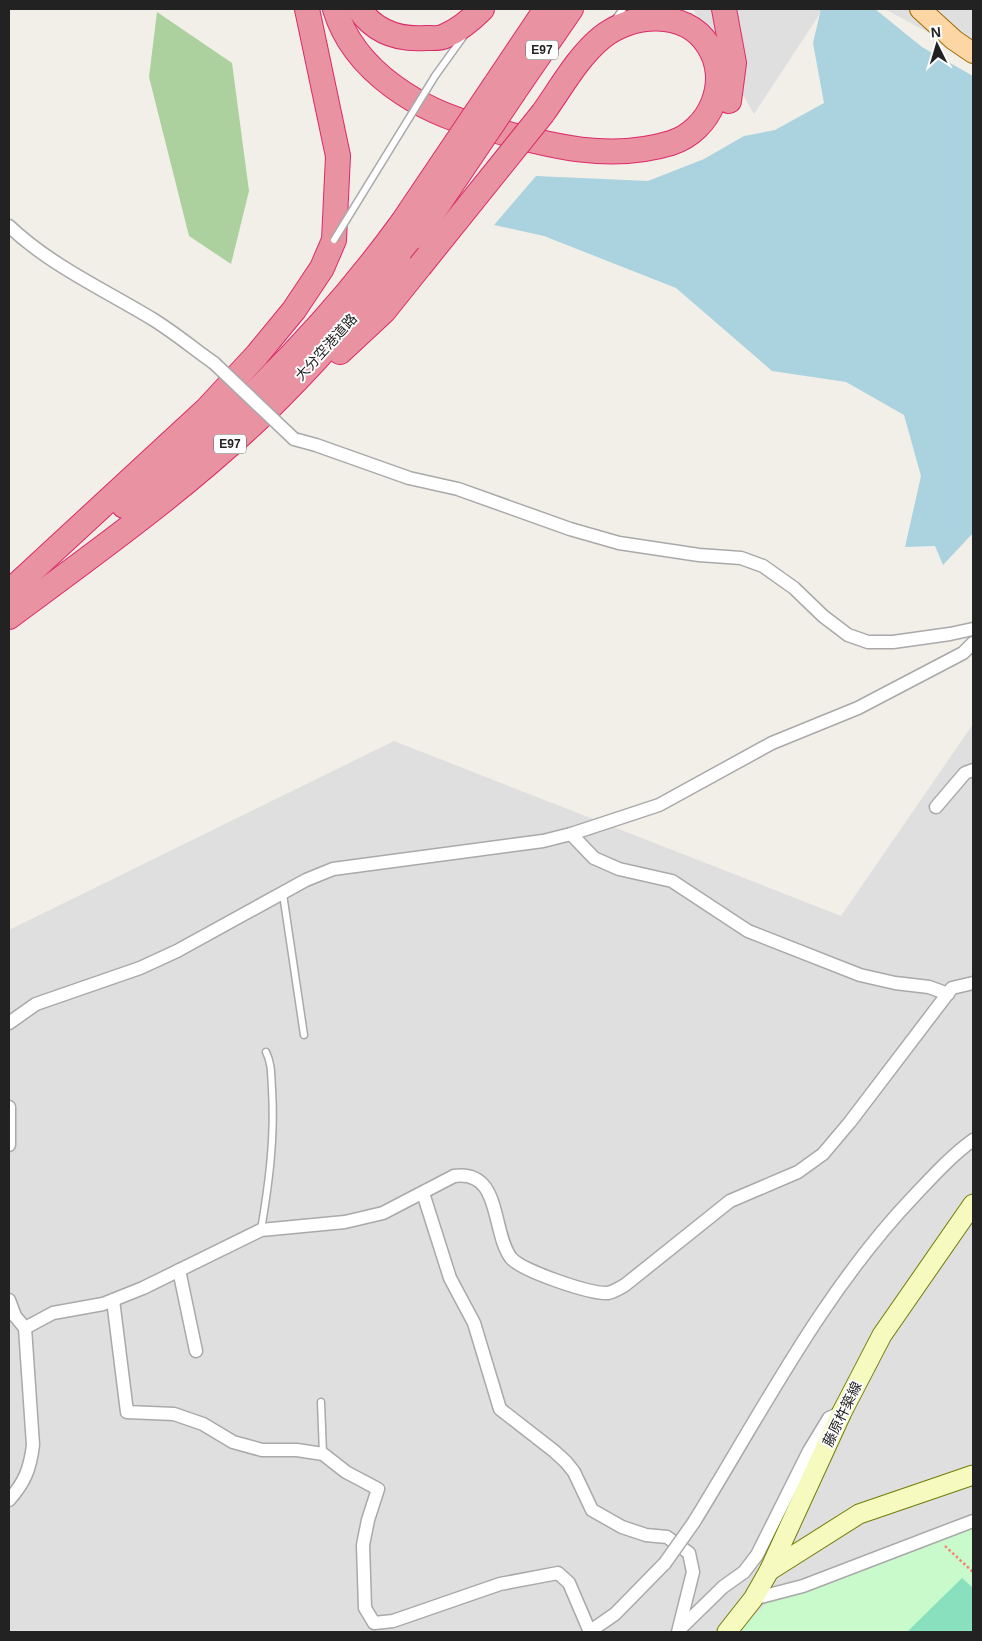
<svg xmlns="http://www.w3.org/2000/svg" width="982" height="1641" font-family="Arial,'Noto Sans JP',sans-serif">
  <rect width="100%" height="100%" fill="#f2efe9"/>
  <g fill="#e0dfdf">
    <path d="M 693,9 L 823,9 L 754,114 Z"/>
    <path d="M 885,9 L 973,9 L 973,57 Z"/>
    <path d="M 973,724 L 973,1578 L 897,1632 L 9,1632 L 9,930 L 394,741 L 841,916 Z"/>
  </g>
  <path fill="#add19e" d="M 157,12 L 232,63 L 249,191 L 231,264 L 189,236 L 149,77 Z"/>
  <path fill="#c8facc" d="M 973,1526 L 973,1632 L 738,1632 L 769,1601 Z"/>
  <path fill="#88e0be" d="M 962,1578 L 973,1588 L 973,1632 L 907,1632 Z"/>
  <path fill="#aad3df" d="M 821,9 L 875,9 L 922,47 L 973,76 L 973,533 L 943,565 L 935,546 L 905,547 L 921,476 L 904,415 L 846,382 L 772,371 L 676,288 L 544,236 L 494,225 L 536,176 L 648,181 L 704,159 L 744,136 L 775,130 L 824,103 L 813,43 Z"/>
  <g fill="none" stroke-linecap="round" stroke-linejoin="round">
    <defs>
      <g id="lane">
        <path d="M 615,20 L 623,9"/>
        <path d="M 435,76 L 463,37"/>
        <path d="M 283,894 L 304,1035"/>
        <path d="M 261,1230 C 269,1183 275,1137 272,1089 C 271,1076 272,1064 266,1052"/>
        <path d="M 321,1402 L 323,1454"/>
      </g>
      <g id="street">
        <path d="M 9,226 C 51,266 105,290 154,320 C 175,333 194,349 214,363"/>
        <path d="M 294,439 L 316,445 L 409,478 L 458,489 L 570,529 L 619,543 L 699,555 L 741,558 L 763,566 L 794,588 L 823,616 L 848,635 L 868,642 L 893,642 L 950,634 L 973,629"/>
        <path d="M 936,807 L 965,773 L 973,770"/>
        <path d="M 571,834 L 594,858 L 619,869 L 672,881 L 748,931 L 860,975 L 895,983 L 929,987 L 948,994"/>
        <path d="M 9,1023 L 36,1004 L 140,968 L 177,951 L 306,880 L 333,869 L 543,841 L 571,834 L 659,805 L 772,743 L 858,708 L 963,653 L 973,643"/>
        <path d="M 9,1107 L 9,1145"/>
        <path d="M 423,1193 L 450,1278 L 474,1323 L 500,1409 L 554,1451 L 566,1462 L 574,1472 L 592,1510 L 622,1527 L 646,1535 L 667,1537 L 689,1553 L 693,1572 L 678,1632"/>
        <path d="M 179,1270 L 196,1351"/>
        <path d="M 9,1300 L 15,1316 L 25,1328 L 33,1445 C 30,1469 25,1482 9,1500"/>
        <path d="M 113,1300 L 127,1412 L 174,1414 L 203,1424 L 233,1442 L 262,1450 L 297,1450 L 323,1454 L 346,1472 L 378,1489 L 368,1520 L 363,1545 L 365,1608 L 374,1623 L 393,1621 L 500,1584 L 558,1573 L 569,1583 L 590,1632"/>
        <path d="M 25,1328 L 53,1313 L 103,1304 L 143,1288 L 261,1230 L 345,1222 L 383,1213 L 454,1176 C 502,1169 491,1231 511,1258 C 522,1271 590,1294 608,1293 C 613,1292 620,1288 625,1285 L 730,1201 L 798,1172 L 823,1154 L 850,1122 L 952,988 L 973,983"/>
        <path d="M 694,1522 C 763,1410 824,1290 915,1195 C 934,1175 951,1156 973,1140"/>
        <path d="M 753,1599 L 803,1586 L 973,1521"/>
        <path d="M 680,1629 L 723,1587 L 744,1572 L 757,1555 L 809,1451 L 829,1418 L 842,1412"/>
        <path d="M 589,1632 L 615,1614 L 665,1563"/>
      </g>
      <g id="secondary">
        <path d="M 769,1571 L 859,1514 L 973,1475"/>
        <path d="M 727,1632 L 753,1599 L 769,1571 L 842,1412 L 882,1335 L 973,1204"/>
      </g>
      <path id="primary" d="M 920,9 L 954,40 L 973,53"/>
      <g id="highway">
        <path d="M 335,9 C 354,72 421,112 482,127 C 545,144 606,163 671,143 C 710,131 732,81 708,45 C 685,9 631,13 601,38 C 577,58 561,88 543,113"/>
        <path d="M 359,9 C 375,32 399,40 426,38 C 432,38 440,39 445,36 C 459,30 472,19 482,9"/>
        <path d="M 724,9 L 734,63 L 729,101"/>
        <path d="M 495,85 L 546,9"/>
        <path d="M 514,92 L 571,9"/>
        <path d="M 340,352 L 384,311 L 420,266"/>
        <path d="M 124,506 C 228,425 324,330 402,223"/>
        <path d="M 9,592 L 207,409 L 257,355 L 294,310 L 322,268 L 334,240 L 338,156 L 307,9"/>
        <path d="M 9,617 C 94,554 181,492 258,419 C 316,363 370,301 417,236"/>
      </g>
    </defs>
    <use href="#lane" stroke="#a9a9a9" stroke-width="9"/>
    <use href="#street" stroke="#a9a9a9" stroke-width="15"/>
    <use href="#secondary" stroke="#707d05" stroke-width="21"/>
    <use href="#primary" stroke="#a06b00" stroke-width="22"/>
    <use href="#highway" stroke="#dc2a67" stroke-width="26"/>
    <path stroke="#fa8072" stroke-width="2.5" stroke-dasharray="2.5 2.5" stroke-linecap="butt" d="M 945,1546 L 973,1572"/>
    <use href="#lane" stroke="#fff" stroke-width="6"/>
    <use href="#street" stroke="#fff" stroke-width="12"/>
    <use href="#secondary" stroke="#f7fabf" stroke-width="19"/>
    <use href="#primary" stroke="#fcd6a4" stroke-width="20"/>
    <use href="#highway" stroke="#e892a2" stroke-width="24"/>
    <defs>
      <path id="lane-bridge" d="M 334,240 L 435,76"/>
      <g id="street-bridge">
        <path d="M 214,363 L 294,439"/>
        <path d="M 665,1563 L 694,1522"/>
      </g>
      <g id="highway-bridge">
        <path d="M 402,223 L 495,85"/>
        <path d="M 417,236 L 514,92"/>
        <path d="M 420,266 L 543,113"/>
      </g>
    </defs>
    <use href="#lane-bridge" stroke="#a9a9a9" stroke-width="9" stroke-linecap="butt"/>
    <use href="#street-bridge" stroke="#a9a9a9" stroke-width="15" stroke-linecap="butt"/>
    <use href="#highway-bridge" stroke="#dc2a67" stroke-width="26" stroke-linecap="butt"/>
    <use href="#lane-bridge" stroke="#fff" stroke-width="6"/>
    <use href="#street-bridge" stroke="#fff" stroke-width="12"/>
    <use href="#highway-bridge" stroke="#e892a2" stroke-width="24"/>
  </g>
  <g text-anchor="middle" dominant-baseline="central" stroke-width="4" stroke-linejoin="round" paint-order="stroke">
    <g fill="#fff" stroke="#646464" stroke-width="1">
      <rect x="526" y="40.5" width="32" height="19" rx="4"/>
      <rect x="214" y="434.5" width="32" height="19" rx="4"/>
    </g>
    <g font-size="12" font-weight="bold" fill="#222">
      <text x="542" y="50">E97</text>
      <text x="230" y="444">E97</text>
    </g>
    <g font-size="14" fill="#222" stroke="#fff">
      <text transform="translate(326 347) rotate(-48)">大分空港道路</text>
      <text transform="translate(842 1414) rotate(-64)">藤原杵築線</text>
    </g>
  </g>
  <rect width="982" height="1641" fill="none" stroke="#222222" stroke-width="20"/>
  <g transform="translate(937 45) rotate(355)" stroke="#ffffff" stroke-width="4" paint-order="stroke">
  <path d="M0-4L9 19L0 12L-9 19Z" fill="#222222"/>
  <text y="-8" font-size="14" font-weight="bold" text-anchor="middle" fill="#222222">N</text>
  </g>
</svg>
